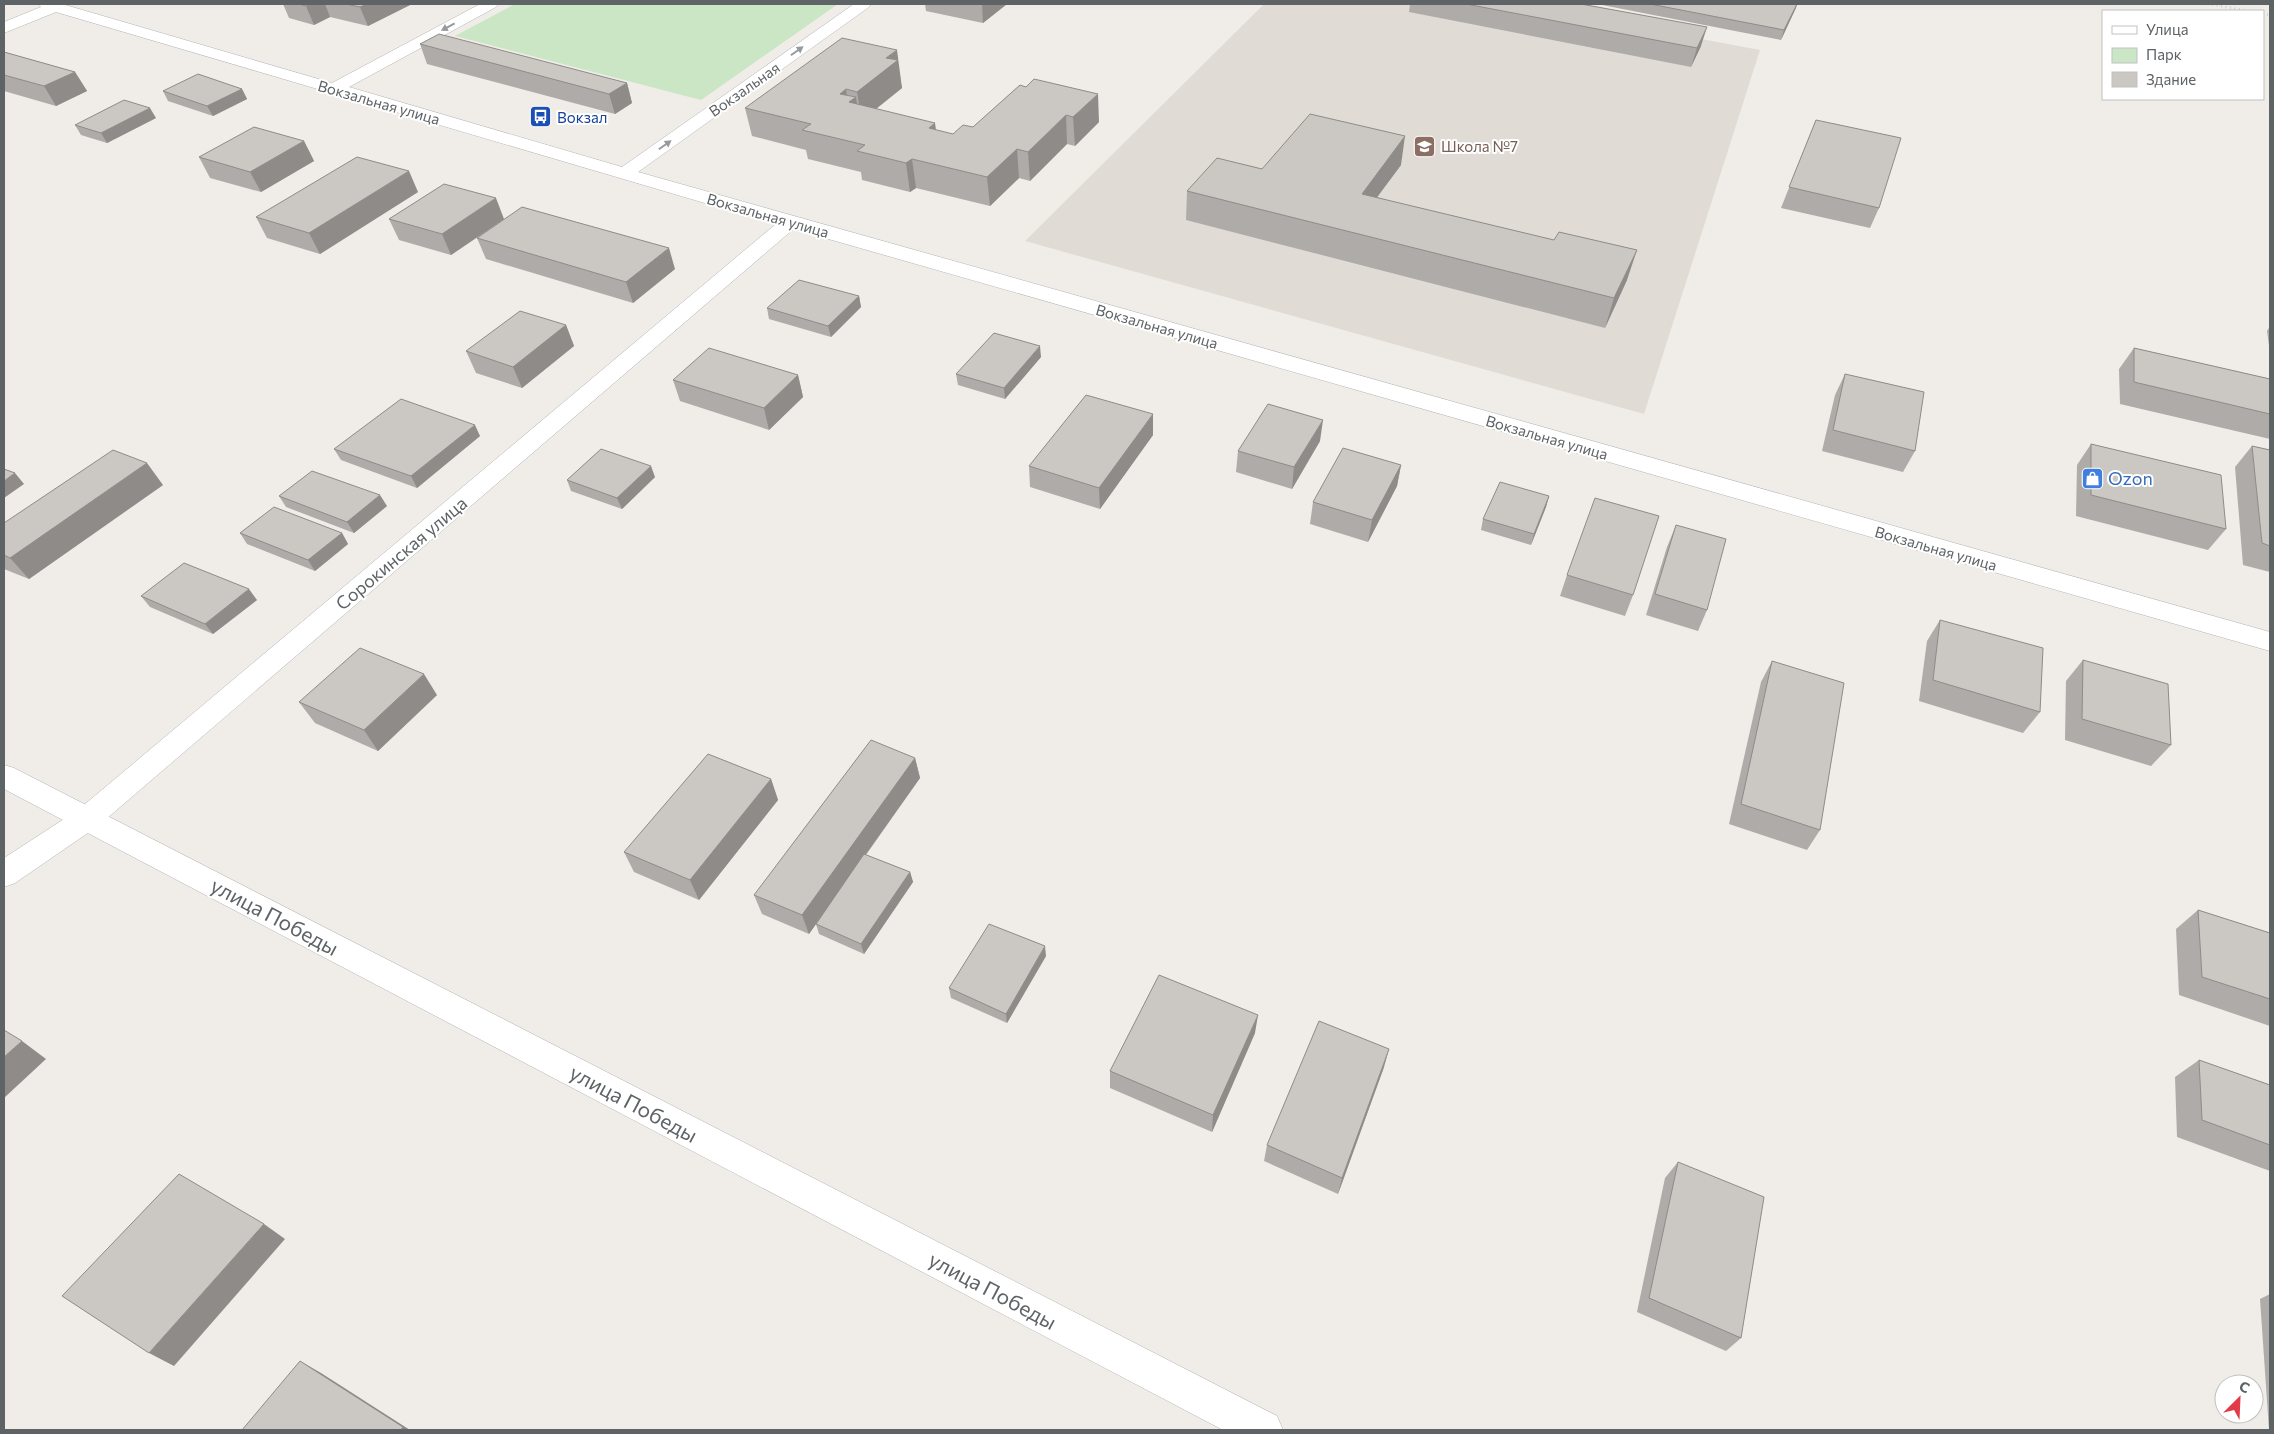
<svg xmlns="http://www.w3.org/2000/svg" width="2274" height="1434" font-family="Commissioner,sans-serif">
  <rect width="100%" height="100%" fill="#f0ece7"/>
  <path fill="#e0dcd5" d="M 1264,4 L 1514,4 L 1760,50 L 1644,414 L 1025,241 Z"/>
  <path fill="#cae6c5" d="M 515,4 L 838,4 L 701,100 L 455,36 Z"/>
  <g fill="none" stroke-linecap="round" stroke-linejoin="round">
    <defs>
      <path id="minor" d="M 790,216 L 797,218 L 800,222 L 797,226 L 98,826 L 15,883 L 4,887 L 4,858 L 78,810 L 783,218 Z"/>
      <g id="tertiary">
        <path d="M 39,4 L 62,4 L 332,83 L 480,4 L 498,4 L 496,7 L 349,87 L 622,167 L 854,4 L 871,4 L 869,7 L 638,172 L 2270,632 L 2270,651 L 783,226 L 56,12 L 4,33 L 4,22 L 41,7 Z"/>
        <path d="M 4,765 L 14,768 L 1277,1416 L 1283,1430 L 1223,1430 L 4,789 Z"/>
      </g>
    </defs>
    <use href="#minor" stroke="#b2b5b8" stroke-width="1"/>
    <use href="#tertiary" stroke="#b2b5b8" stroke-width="1"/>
    <use href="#minor" fill="#fff" fill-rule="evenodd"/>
    <use href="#tertiary" fill="#fff" fill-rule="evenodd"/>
    <g stroke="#b3b4b4" stroke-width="2.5" stroke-dasharray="0.5 4" stroke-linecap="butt">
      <path d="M 2208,4 L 2250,11"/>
      <path d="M 2263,14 L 2270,15"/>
    </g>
  </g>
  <g fill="#afaba8">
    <path d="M 283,4 L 412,4 L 368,26 L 330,17 L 314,25 L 289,18 Z"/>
    <path d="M 925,4 L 1007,4 L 983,23 L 926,11 Z"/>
    <path d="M 1410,4 L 1581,4 L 1701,46 L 1691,67 L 1409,12 Z"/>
    <path d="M 1597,4 L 1797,4 L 1781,40 Z"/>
    <path d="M 420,44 L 627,83 L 632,103 L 615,114 L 427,64 Z"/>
    <path d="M 4,52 L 75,72 L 87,91 L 56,106 L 4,91 Z"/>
    <path d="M 901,77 L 900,78 L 902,88 L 876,109 L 936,130 L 953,134 L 973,127 L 1020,85 L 1099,122 L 1075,146 L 1067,144 L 1030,181 L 1019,178 L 990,206 L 916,188 L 910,192 L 862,180 L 861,172 L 808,159 L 806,150 L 752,136 L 745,108 Z"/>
    <path d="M 242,89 L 247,99 L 213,116 L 168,101 L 163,91 Z"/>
    <path d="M 156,118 L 107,143 L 81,135 L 75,125 Z"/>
    <path d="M 1816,120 L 1879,208 L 1870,228 L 1781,208 Z"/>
    <path d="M 304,141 L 314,161 L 261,192 L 210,178 L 199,157 Z"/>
    <path d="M 1401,165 L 1377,197 L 1627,280 L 1605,328 L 1186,220 L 1187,191 L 1262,169 Z"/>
    <path d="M 418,192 L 320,254 L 267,238 L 256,217 Z"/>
    <path d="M 389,219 L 504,219 L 451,255 L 399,240 Z"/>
    <path d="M 477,238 L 675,269 L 633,303 L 486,259 Z"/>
    <path d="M 859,296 L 861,307 L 831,337 L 769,319 L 767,308 Z"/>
    <path d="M 566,325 L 574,346 L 522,388 L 476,373 L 466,351 Z"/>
    <path d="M 2270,326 L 2270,353 L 2267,331 Z"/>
    <path d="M 2134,348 L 2270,379 L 2270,439 L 2120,404 L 2119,369 Z"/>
    <path d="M 1041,357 L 1005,399 L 958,385 L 956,374 Z"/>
    <path d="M 1845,374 L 1915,451 L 1903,472 L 1822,451 L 1835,395 Z"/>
    <path d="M 798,375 L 803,397 L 769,430 L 680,401 L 673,380 Z"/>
    <path d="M 1153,435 L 1100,509 L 1030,487 L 1029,466 Z"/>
    <path d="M 480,436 L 417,488 L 341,460 L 334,449 Z"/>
    <path d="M 1320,441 L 1292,489 L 1236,472 L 1238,451 Z"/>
    <path d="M 2091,444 L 2226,529 L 2208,550 L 2076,516 L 2077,465 Z"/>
    <path d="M 2252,446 L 2270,450 L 2270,572 L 2243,565 L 2235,467 Z"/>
    <path d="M 1401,465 L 1397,486 L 1368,542 L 1310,524 L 1313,502 Z"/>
    <path d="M 655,477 L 622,509 L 571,491 L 567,480 Z"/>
    <path d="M 163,485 L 29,579 L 4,569 L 4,523 Z"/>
    <path d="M 279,496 L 387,506 L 354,533 L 286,507 Z"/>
    <path d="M 1549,496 L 1546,507 L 1531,545 L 1481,530 L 1483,519 Z"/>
    <path d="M 1676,525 L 1707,610 L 1698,631 L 1646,615 L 1667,547 Z"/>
    <path d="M 240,533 L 342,533 L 348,544 L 315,571 L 247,544 Z"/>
    <path d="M 1567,575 L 1633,595 L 1625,616 L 1560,596 Z"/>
    <path d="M 141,596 L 257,600 L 213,634 L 150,607 Z"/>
    <path d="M 1940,620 L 2040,712 L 2023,733 L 1919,701 L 1927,641 Z"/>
    <path d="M 2083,660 L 2171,745 L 2151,766 L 2065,740 L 2066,681 Z"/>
    <path d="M 1772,661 L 1820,830 L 1807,850 L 1729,824 L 1761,682 Z"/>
    <path d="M 437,695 L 378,751 L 315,723 L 299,702 Z"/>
    <path d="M 915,758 L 920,778 L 866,855 L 910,872 L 913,882 L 864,954 L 819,934 L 816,924 L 809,934 L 762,914 L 754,895 Z"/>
    <path d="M 771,779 L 778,800 L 699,900 L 634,872 L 624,852 Z"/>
    <path d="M 2198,910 L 2270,933 L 2270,1026 L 2179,995 L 2176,929 Z"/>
    <path d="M 1046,956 L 1007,1023 L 951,998 L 949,988 Z"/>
    <path d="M 1255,1033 L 1212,1132 L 1110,1088 L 1110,1071 Z"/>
    <path d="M 2199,1060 L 2270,1085 L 2270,1171 L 2177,1137 L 2175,1077 Z"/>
    <path d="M 1384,1067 L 1338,1194 L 1264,1161 L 1267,1145 Z"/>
    <path d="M 1678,1162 L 1741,1338 L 1726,1351 L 1637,1312 L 1665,1178 Z"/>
    <path d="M 2270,1294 L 2270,1430 L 2269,1430 L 2260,1299 Z"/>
  </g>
  <g fill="#8e8b88">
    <path d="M 310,4 L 325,4 L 330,17 L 314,25 L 306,6 Z"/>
    <path d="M 367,4 L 412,4 L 368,26 L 360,7 Z"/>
    <path d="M 982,4 L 1007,4 L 983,23 Z"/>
    <path d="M 1797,4 L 1796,8 L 1781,40 L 1784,30 Z"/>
    <path d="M 1707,27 L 1701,46 L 1691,67 L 1697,48 Z"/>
    <path d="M 897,50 L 902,88 L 862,120 L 857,92 L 886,58 Z"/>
    <path d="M 75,72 L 87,91 L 56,106 L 44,86 Z"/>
    <path d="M 627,83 L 632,103 L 615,114 L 609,94 Z"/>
    <path d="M 242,89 L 247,99 L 213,116 L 207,106 Z"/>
    <path d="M 846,89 L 850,118 L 840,94 Z"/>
    <path d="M 1098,94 L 1099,122 L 1075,146 L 1073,117 Z"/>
    <path d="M 856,97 L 860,126 L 849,102 Z"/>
    <path d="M 150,108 L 156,118 L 107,143 L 101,133 Z"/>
    <path d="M 1066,115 L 1067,144 L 1030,181 L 1028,152 Z"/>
    <path d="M 935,123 L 939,152 L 929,128 Z"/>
    <path d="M 1405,136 L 1401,165 L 1358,223 L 1362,194 Z"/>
    <path d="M 304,141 L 314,161 L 261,192 L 250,172 Z"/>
    <path d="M 1017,149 L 1019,178 L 990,206 L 987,177 Z"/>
    <path d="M 912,159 L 916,188 L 910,192 L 906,163 Z"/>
    <path d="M 409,171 L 418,192 L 320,254 L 309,233 Z"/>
    <path d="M 496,198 L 504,219 L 451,255 L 442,234 Z"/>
    <path d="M 669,248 L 675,269 L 633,303 L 626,282 Z"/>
    <path d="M 1637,250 L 1627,280 L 1605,328 L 1614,298 Z"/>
    <path d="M 859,296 L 861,307 L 831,337 L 828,326 Z"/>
    <path d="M 566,325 L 574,346 L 522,388 L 513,367 Z"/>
    <path d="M 1040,346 L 1041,357 L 1005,399 L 1004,388 Z"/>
    <path d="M 798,375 L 803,397 L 769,430 L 764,408 Z"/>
    <path d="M 1153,414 L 1153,435 L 1100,509 L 1099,488 Z"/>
    <path d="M 1323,420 L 1320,441 L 1292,489 L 1294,467 Z"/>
    <path d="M 475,425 L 480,436 L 417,488 L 411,476 Z"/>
    <path d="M 147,463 L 163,485 L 29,579 L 10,558 Z"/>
    <path d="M 1401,465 L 1397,486 L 1368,542 L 1372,520 Z"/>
    <path d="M 651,466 L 655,477 L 622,509 L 617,498 Z"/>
    <path d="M 15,473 L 24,484 L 4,498 L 4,481 Z"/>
    <path d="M 380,495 L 387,506 L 354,533 L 347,522 Z"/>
    <path d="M 1549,496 L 1546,507 L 1531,545 L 1534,534 Z"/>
    <path d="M 342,533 L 348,544 L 315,571 L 308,560 Z"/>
    <path d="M 249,589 L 257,600 L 213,634 L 205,624 Z"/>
    <path d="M 424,674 L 437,695 L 378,751 L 364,730 Z"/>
    <path d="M 915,758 L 920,778 L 809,934 L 802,915 Z"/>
    <path d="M 771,779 L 778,800 L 699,900 L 690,880 Z"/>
    <path d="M 910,872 L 913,882 L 864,954 L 861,944 Z"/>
    <path d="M 1045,946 L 1046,956 L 1007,1023 L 1006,1014 Z"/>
    <path d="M 1258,1015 L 1255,1033 L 1212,1132 L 1213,1115 Z"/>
    <path d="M 22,1041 L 46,1059 L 4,1098 L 4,1057 Z"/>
    <path d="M 1389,1049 L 1384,1067 L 1338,1194 L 1342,1178 Z"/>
    <path d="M 264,1224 L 285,1239 L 174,1366 L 149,1353 Z"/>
    <path d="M 300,1361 L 321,1373 L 410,1430 L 401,1430 Z"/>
  </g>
  <g fill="#cbc7c3" stroke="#8e8b88">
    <path d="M 299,4 L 310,4 L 306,6 Z"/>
    <path d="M 346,4 L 367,4 L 360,7 Z"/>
    <path d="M 1466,4 L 1581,4 L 1707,27 L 1697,48 Z"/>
    <path d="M 1650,4 L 1797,4 L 1784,30 Z"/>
    <path d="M 439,34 L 627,83 L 609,94 L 420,44 Z"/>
    <path d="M 842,38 L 897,50 L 886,58 L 898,60 L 857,92 L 846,89 L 840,94 L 856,97 L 849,102 L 935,123 L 929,128 L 953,134 L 963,125 L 973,127 L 1020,85 L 1026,87 L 1034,79 L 1098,94 L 1073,117 L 1066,115 L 1028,152 L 1017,149 L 987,177 L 912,159 L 906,163 L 857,151 L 865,145 L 802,130 L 811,124 L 745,108 Z"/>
    <path d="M 4,52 L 75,72 L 44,86 L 4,75 Z"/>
    <path d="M 198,74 L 242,89 L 207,106 L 163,91 Z"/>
    <path d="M 124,100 L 150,108 L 101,133 L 75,125 Z"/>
    <path d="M 1310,114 L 1405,136 L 1362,194 L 1554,240 L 1559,232 L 1637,250 L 1614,298 L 1187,191 L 1217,158 L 1262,169 Z"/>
    <path d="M 1816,120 L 1901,138 L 1879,208 L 1789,187 Z"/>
    <path d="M 254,127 L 304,141 L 250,172 L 199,157 Z"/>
    <path d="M 357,157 L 409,171 L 309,233 L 256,217 Z"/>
    <path d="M 444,184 L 496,198 L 442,234 L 389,219 Z"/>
    <path d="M 522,207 L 669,248 L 626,282 L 477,238 Z"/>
    <path d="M 799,280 L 859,296 L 828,326 L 767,308 Z"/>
    <path d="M 520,311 L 566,325 L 513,367 L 466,351 Z"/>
    <path d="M 994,333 L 1040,346 L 1004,388 L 956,374 Z"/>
    <path d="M 709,348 L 798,375 L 764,408 L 673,380 Z"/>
    <path d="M 2134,348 L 2270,379 L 2270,414 L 2134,382 Z"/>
    <path d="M 1845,374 L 1924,392 L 1915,451 L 1833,430 Z"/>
    <path d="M 1086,395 L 1153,414 L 1099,488 L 1029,466 Z"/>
    <path d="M 401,399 L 475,425 L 411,476 L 334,449 Z"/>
    <path d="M 1268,404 L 1323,420 L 1294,467 L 1238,451 Z"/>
    <path d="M 2091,444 L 2221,475 L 2226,529 L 2091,495 Z"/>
    <path d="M 2252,446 L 2270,450 L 2270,546 L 2262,543 Z"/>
    <path d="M 1343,448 L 1401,465 L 1372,520 L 1313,502 Z"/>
    <path d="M 601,449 L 651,466 L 617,498 L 567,480 Z"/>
    <path d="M 113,450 L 147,463 L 10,558 L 4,555 L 4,523 Z"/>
    <path d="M 4,469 L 15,473 L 4,481 Z"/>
    <path d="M 312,471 L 380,495 L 347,522 L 279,496 Z"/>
    <path d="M 1500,482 L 1549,496 L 1534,534 L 1483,519 Z"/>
    <path d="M 1595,498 L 1659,516 L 1633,595 L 1567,575 Z"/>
    <path d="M 274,507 L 342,533 L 308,560 L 240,533 Z"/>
    <path d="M 1676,525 L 1726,539 L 1707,610 L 1655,594 Z"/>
    <path d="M 184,563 L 249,589 L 205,624 L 141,596 Z"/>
    <path d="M 1940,620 L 2043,648 L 2040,712 L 1933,680 Z"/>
    <path d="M 360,648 L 424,674 L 364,730 L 299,702 Z"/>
    <path d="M 2083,660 L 2168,684 L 2171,745 L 2082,719 Z"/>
    <path d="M 1772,661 L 1844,683 L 1820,830 L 1741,804 Z"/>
    <path d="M 871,740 L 915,758 L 802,915 L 754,895 Z"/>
    <path d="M 708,754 L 771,779 L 690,880 L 624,852 Z"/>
    <path d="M 864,854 L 910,872 L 861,944 L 816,924 Z"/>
    <path d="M 2198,910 L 2270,933 L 2270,999 L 2202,977 Z"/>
    <path d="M 989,924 L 1045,946 L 1006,1014 L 949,988 Z"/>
    <path d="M 1159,975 L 1258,1015 L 1213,1115 L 1110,1071 Z"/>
    <path d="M 1319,1021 L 1389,1049 L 1342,1178 L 1267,1145 Z"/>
    <path d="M 4,1030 L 22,1041 L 4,1057 Z"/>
    <path d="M 2199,1060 L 2270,1085 L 2270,1145 L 2202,1120 Z"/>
    <path d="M 1678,1162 L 1764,1197 L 1741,1338 L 1649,1298 Z"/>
    <path d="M 179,1174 L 264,1224 L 149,1353 L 62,1296 Z"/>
    <path d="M 300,1361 L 403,1427 L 401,1430 L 242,1430 Z"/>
  </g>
  <defs><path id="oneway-solid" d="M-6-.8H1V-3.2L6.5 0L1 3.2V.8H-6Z" transform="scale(1.25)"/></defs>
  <g fill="#969a9c">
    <use href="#oneway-solid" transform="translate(448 27) rotate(152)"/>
    <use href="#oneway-solid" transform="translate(797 51) rotate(-35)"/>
    <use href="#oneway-solid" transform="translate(665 145) rotate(-35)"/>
  </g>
  <defs>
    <symbol id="bus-square" viewBox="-11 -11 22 22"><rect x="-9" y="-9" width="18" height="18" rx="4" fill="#1a4fb4" stroke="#fff"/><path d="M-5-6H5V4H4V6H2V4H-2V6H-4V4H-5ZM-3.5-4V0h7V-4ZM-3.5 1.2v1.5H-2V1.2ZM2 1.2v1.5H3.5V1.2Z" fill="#fff"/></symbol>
    <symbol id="school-square" viewBox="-11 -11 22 22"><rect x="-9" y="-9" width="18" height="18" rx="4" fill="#8d6e63" stroke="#fff"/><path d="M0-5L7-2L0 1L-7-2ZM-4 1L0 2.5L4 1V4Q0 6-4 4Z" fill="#fff"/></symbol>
    <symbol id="shop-square" viewBox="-11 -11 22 22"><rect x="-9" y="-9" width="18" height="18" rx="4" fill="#3f7fe0" stroke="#fff"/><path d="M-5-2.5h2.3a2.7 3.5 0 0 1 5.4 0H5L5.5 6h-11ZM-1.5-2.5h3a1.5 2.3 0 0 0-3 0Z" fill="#fff"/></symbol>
  </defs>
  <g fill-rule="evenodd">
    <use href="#bus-square" x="528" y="104" width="25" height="25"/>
    <use href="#school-square" x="1412" y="134" width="25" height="25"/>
    <use href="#shop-square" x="2080" y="466" width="25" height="25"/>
  </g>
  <g text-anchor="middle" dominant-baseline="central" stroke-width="4" stroke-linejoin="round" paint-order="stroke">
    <g font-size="15" fill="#5e6366" stroke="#fff">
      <text transform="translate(744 89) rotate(-35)">Вокзальная</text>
      <text transform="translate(379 102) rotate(16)">Вокзальная улица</text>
      <text transform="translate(768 215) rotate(16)">Вокзальная улица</text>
      <text transform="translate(1157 326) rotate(16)">Вокзальная улица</text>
      <text transform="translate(1547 437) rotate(16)">Вокзальная улица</text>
      <text transform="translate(1936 548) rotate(16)">Вокзальная улица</text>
    </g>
    <g font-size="15" fill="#164399" stroke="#fff" text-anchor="start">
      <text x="557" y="117">Вокзал</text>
    </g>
    <g font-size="15" fill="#785e54" stroke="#fff" text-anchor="start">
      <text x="1441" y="146">Школа №7</text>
    </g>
    <g font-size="18" fill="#366cbe" stroke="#fff" text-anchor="start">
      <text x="2108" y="478">Ozon</text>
    </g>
    <g font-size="18" fill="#5e6366" stroke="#fff">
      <text transform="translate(401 553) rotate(-40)">Сорокинская улица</text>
    </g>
    <g font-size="21" fill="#5e6366" stroke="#fff">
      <text transform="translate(275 916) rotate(28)">улица Победы</text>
      <text transform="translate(634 1103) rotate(28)">улица Победы</text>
      <text transform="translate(993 1290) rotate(28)">улица Победы</text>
    </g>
  </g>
  <rect width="2274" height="1434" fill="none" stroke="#5e6366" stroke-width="10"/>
  <rect x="2102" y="10" width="162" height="90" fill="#ffffff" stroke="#bfc1c2"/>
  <rect x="2112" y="26" width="25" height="8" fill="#ffffff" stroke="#bfc1c2"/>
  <text x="2146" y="35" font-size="15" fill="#5e6366">Улица</text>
  <rect x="2112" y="48" width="25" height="15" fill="#cae6c5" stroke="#bfc1c2"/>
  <text x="2146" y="60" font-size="15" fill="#5e6366">Парк</text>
  <rect x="2112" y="72" width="25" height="15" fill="#cbc7c3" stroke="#bfc1c2"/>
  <text x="2146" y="85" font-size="15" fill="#5e6366">Здание</text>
  <g transform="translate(2239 1399) rotate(24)"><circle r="24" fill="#ffffff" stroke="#bfc1c2"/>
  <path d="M0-4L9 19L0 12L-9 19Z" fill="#e23a49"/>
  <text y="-8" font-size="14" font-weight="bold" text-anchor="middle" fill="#5e6366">С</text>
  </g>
</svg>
